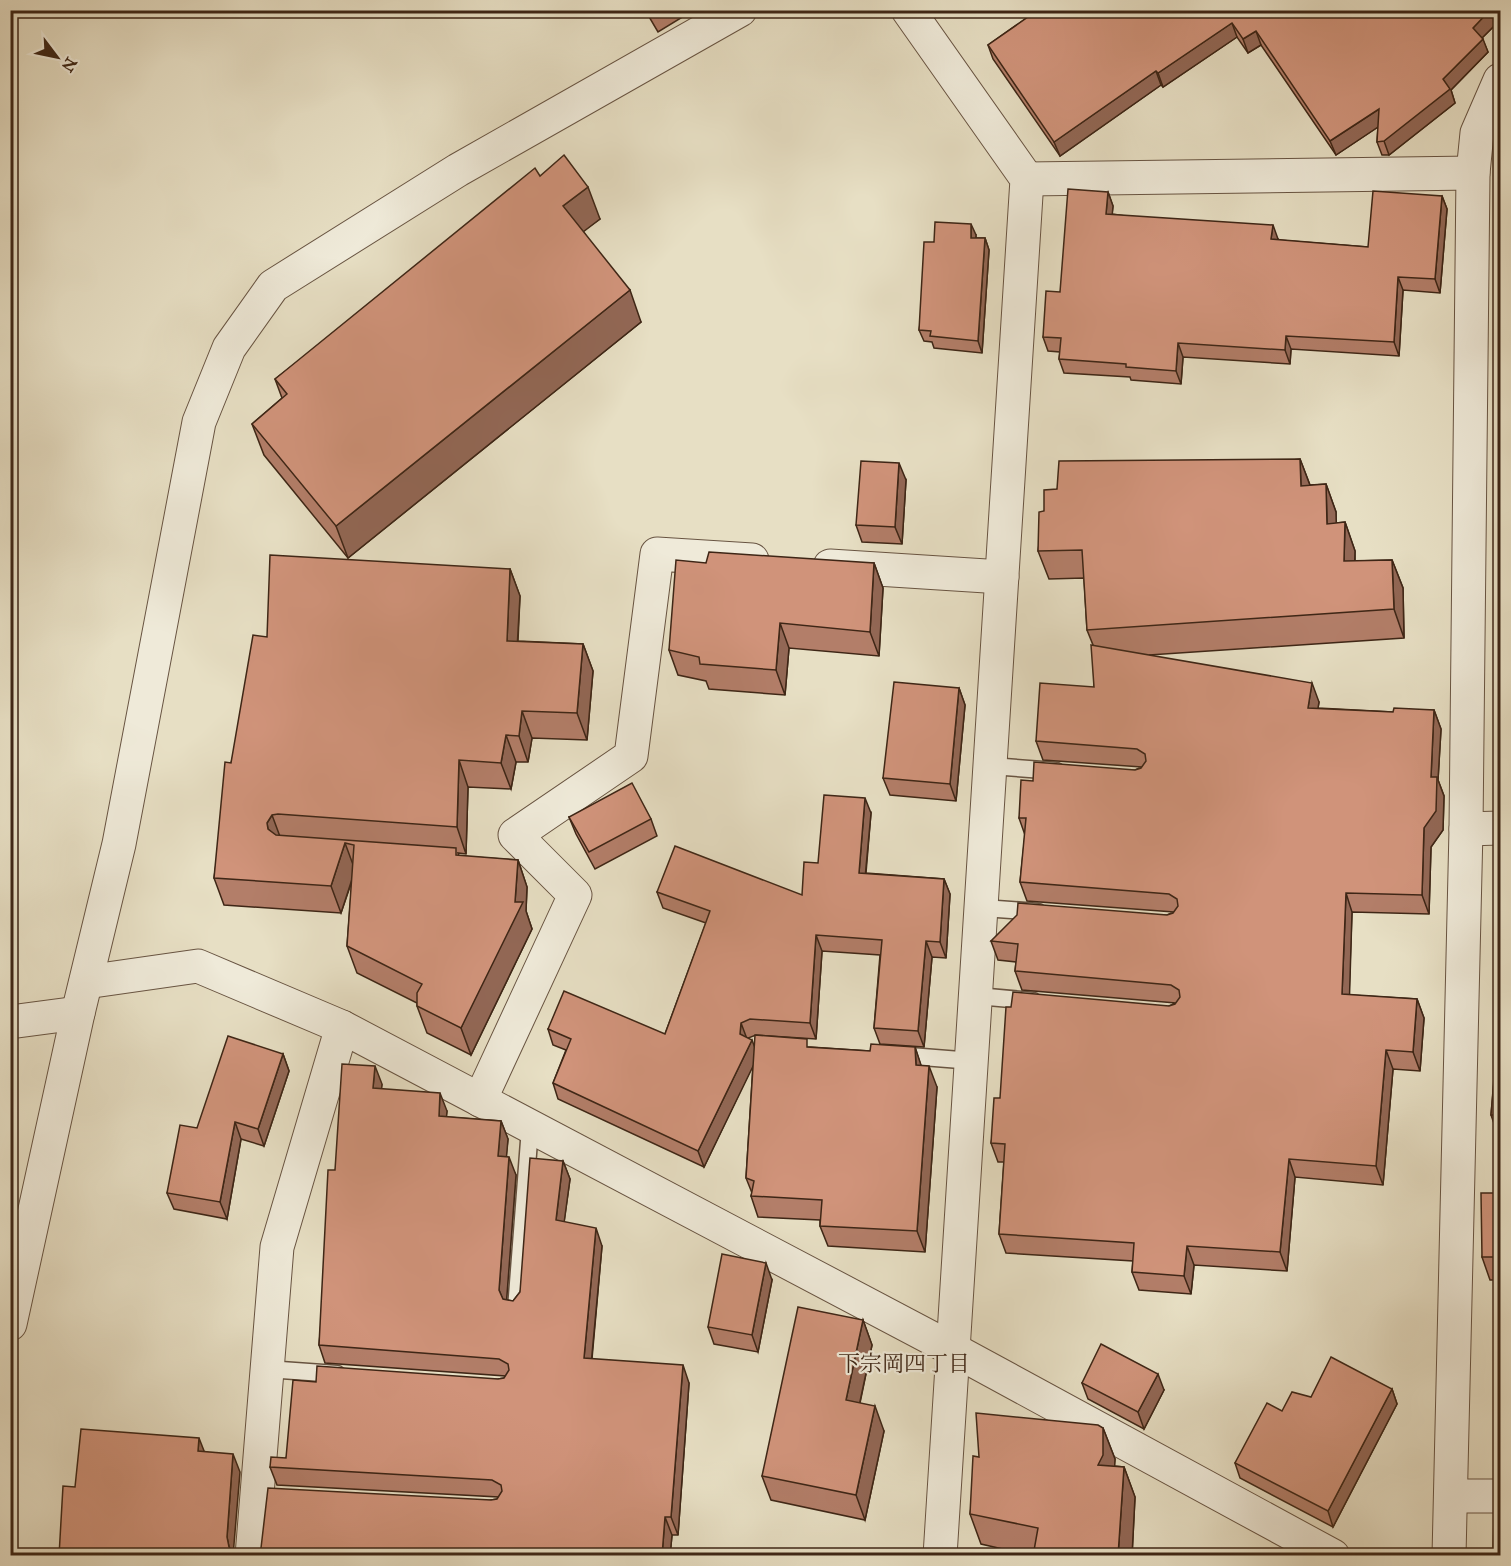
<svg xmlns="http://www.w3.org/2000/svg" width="1511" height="1566" font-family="'IM FELL Great Primer','Noto Serif JP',serif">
  <rect width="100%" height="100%" fill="#e7dfc4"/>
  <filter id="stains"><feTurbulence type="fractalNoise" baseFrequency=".00333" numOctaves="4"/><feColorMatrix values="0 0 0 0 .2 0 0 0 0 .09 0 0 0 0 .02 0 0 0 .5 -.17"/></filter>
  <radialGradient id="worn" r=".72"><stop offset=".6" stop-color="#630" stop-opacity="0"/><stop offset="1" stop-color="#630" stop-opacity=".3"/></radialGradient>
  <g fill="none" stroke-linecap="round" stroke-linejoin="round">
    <defs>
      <g id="service">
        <path d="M 991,766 L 1056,771"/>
        <path d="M 983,908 L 1038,912"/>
        <path d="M 977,996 L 1033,1001"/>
        <path d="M 897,1055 L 973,1061"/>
        <path d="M 516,1309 L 530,1128"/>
        <path d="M 267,1369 L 337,1374"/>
      </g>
      <g id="minor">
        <path d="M 908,10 L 1027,179 L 940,1556"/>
        <path d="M 1027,179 L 1473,173"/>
        <path d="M 830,566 L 1002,577"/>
        <path d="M 1466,829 L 1500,828"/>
        <path d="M 86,982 L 198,966 L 342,1027 L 954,1350 L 1333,1556"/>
        <path d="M 10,1022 L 78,1013"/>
        <path d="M 480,1100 L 575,895 L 515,835 L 631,756 L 657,554 L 752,560"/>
        <path d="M 10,1324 L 78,1013 L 119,844 L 199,422 L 229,348 L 273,286 L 458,170 L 740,10"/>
        <path d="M 1451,1496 L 1500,1496"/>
        <path d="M 252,1556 L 277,1247 L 342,1027"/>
        <path d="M 1449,1556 L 1466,829 L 1473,173 L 1477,133 L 1500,80"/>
      </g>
    </defs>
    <use href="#service" stroke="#685442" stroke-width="19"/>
    <use href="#minor" stroke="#685442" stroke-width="35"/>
    <use href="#service" stroke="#efead9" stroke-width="16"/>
    <use href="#minor" stroke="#efead9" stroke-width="33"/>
  </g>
  <g fill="#b37e69" stroke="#3e2616" stroke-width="1.5">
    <path d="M 645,10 L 694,10 L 658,32 Z"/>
    <path d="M 1038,10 L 1495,10 L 1499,21 L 1482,38 L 1488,52 L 1451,90 L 1455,103 L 1389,155 L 1382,155 L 1377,142 L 1378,127 L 1336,155 L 1261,45 L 1248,53 L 1237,37 L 1163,87 L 1161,85 L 1060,156 L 993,59 L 988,45 Z"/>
    <path d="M 540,176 L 600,219 L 583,231 L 641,322 L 348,558 L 264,455 L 252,424 L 282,398 L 275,379 Z"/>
    <path d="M 1108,192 L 1113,206 L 1112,214 L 1278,239 L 1278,240 L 1368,247 L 1442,196 L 1447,209 L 1440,293 L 1403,290 L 1399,356 L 1291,349 L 1290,364 L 1183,357 L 1181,384 L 1131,380 L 1130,377 L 1064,373 L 1059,359 L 1060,352 L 1048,351 L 1043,337 L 1060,292 Z"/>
    <path d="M 976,235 L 976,238 L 985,238 L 989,250 L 982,353 L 934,348 L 932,342 L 924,341 L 919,330 L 934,242 Z"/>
    <path d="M 1300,459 L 1310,485 L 1326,484 L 1336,512 L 1336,523 L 1345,522 L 1355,551 L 1355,561 L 1392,560 L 1403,588 L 1404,638 L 1149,655 L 1319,702 L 1318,708 L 1393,712 L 1434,710 L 1441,729 L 1438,780 L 1444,796 L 1443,830 L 1431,847 L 1429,914 L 1352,912 L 1349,995 L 1417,999 L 1424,1018 L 1420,1071 L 1393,1069 L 1383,1185 L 1295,1177 L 1287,1271 L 1194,1265 L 1191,1294 L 1139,1290 L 1132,1272 L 1133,1261 L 1006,1253 L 999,1234 L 1004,1162 L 998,1162 L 991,1143 L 1000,1098 L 1169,1006 L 1176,1003 L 1022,990 L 1015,971 L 1016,962 L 998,960 L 991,941 L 1167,915 L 1174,912 L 1027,901 L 1020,882 L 1025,835 L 1019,818 L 1033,781 L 1135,770 L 1142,767 L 1043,760 L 1036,741 L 1094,687 L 1093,645 L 1087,630 L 1084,578 L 1049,579 L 1038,551 L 1044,511 L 1057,489 Z"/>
    <path d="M 906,480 L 902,544 L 862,542 L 856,525 Z"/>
    <path d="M 706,563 L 874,563 L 883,588 L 879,656 L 789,648 L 785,695 L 709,689 L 706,681 L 678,675 L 669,650 Z"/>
    <path d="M 510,569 L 520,596 L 518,641 L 583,644 L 593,671 L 587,740 L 532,738 L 528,762 L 516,762 L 511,789 L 468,787 L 466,854 L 458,853 L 459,856 L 518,860 L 527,887 L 526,911 L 532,929 L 471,1055 L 427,1033 L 417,1006 L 417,1003 L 357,973 L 347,946 L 352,881 L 341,913 L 224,905 L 214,878 L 231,763 L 267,637 Z"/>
    <path d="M 959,688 L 965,705 L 956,801 L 890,795 L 883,778 Z"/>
    <path d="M 871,813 L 866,873 L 944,879 L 950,894 L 946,958 L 932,957 L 924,1047 L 880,1044 L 874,1028 L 880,955 L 822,951 L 816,1039 L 756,1035 L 748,1038 L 754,1047 L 810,1047 L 870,1051 L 915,1047 L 921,1066 L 937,1087 L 925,1252 L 828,1246 L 820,1226 L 820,1220 L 758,1217 L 751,1196 L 752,1193 L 746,1178 L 753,1065 L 704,1167 L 558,1099 L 553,1083 L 566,1050 L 553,1045 L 548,1029 L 665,1034 L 706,923 L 663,908 L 657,892 L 802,895 L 818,863 Z"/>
    <path d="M 569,817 L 651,819 L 657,836 L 595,869 L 576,834 Z"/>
    <path d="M 1500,820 L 1500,959 L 1497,949 Z"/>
    <path d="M 1500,1016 L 1500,1138 L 1499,1138 L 1491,1115 Z"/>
    <path d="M 283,1054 L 289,1071 L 264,1146 L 241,1139 L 227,1219 L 174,1209 L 167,1193 L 197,1128 Z"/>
    <path d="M 382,1084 L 381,1089 L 447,1111 L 446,1117 L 501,1121 L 508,1139 L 506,1157 L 516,1175 L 506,1300 L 513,1301 L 520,1292 L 563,1161 L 570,1179 L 564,1222 L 602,1246 L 592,1359 L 689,1383 L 678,1535 L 672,1535 L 670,1556 L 251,1556 L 491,1500 L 497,1499 L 498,1497 L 277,1485 L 270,1467 L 286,1458 L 316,1382 L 498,1379 L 504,1378 L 505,1376 L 325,1363 L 319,1345 L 335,1170 Z"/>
    <path d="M 1500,1193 L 1500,1280 L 1490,1280 L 1482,1257 Z"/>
    <path d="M 772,1280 L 758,1352 L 714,1344 L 708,1327 Z"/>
    <path d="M 863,1320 L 872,1345 L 860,1403 L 884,1431 L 865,1520 L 771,1500 L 762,1476 Z"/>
    <path d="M 1082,1383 L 1164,1390 L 1144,1429 L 1088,1399 Z"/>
    <path d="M 1392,1389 L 1397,1404 L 1333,1527 L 1240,1478 L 1235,1463 L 1282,1411 L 1311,1397 Z"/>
    <path d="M 1103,1428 L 1115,1459 L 1114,1466 L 1124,1467 L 1135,1497 L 1132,1556 L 1033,1556 L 981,1544 L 970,1514 L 979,1457 Z"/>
  </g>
  <g fill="#926755" stroke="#3e2616" stroke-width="1.5">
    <path d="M 1490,10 L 1495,10 L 1499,21 L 1478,42 L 1473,28 Z"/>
    <path d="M 1232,23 L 1237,37 L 1163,87 L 1158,73 Z"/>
    <path d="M 1256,31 L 1261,45 L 1248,53 L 1243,39 Z"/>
    <path d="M 1483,39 L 1488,52 L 1451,90 L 1455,103 L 1389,155 L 1384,141 L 1443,79 Z"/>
    <path d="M 1156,71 L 1161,85 L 1060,156 L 1054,142 Z"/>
    <path d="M 1379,109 L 1384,123 L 1336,155 L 1330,141 Z"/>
    <path d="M 588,187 L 600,219 L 575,238 L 563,206 Z"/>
    <path d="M 1108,192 L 1113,206 L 1111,228 L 1106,214 Z"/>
    <path d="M 1442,196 L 1447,209 L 1440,293 L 1435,279 Z"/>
    <path d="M 971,224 L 976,235 L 975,249 L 971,238 Z"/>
    <path d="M 1273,225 L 1278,239 L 1276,253 L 1271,239 Z"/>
    <path d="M 985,238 L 989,250 L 982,353 L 978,341 Z"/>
    <path d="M 1398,277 L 1403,290 L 1399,356 L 1394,342 Z"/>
    <path d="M 630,290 L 641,322 L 348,558 L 336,526 Z"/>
    <path d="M 1286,336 L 1291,349 L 1290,364 L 1285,350 Z"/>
    <path d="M 1178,343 L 1183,357 L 1181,384 L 1176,371 Z"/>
    <path d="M 1300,459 L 1311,488 L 1301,486 Z"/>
    <path d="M 899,463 L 906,480 L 902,544 L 895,527 Z"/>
    <path d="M 1326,484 L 1336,512 L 1337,552 L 1327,524 Z"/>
    <path d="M 1345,522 L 1355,551 L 1354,590 L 1344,561 Z"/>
    <path d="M 1392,560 L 1403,588 L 1404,638 L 1394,609 Z"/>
    <path d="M 874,563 L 883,588 L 879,656 L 870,632 Z"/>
    <path d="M 510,569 L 520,596 L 516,667 L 507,641 Z"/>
    <path d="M 780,623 L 789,648 L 785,695 L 776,670 Z"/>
    <path d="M 583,644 L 593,671 L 587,740 L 577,713 Z"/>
    <path d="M 1312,683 L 1319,702 L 1315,726 L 1308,708 Z"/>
    <path d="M 959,688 L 965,705 L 956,801 L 950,784 Z"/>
    <path d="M 1434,710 L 1441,729 L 1438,780 L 1444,796 L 1443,830 L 1431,847 L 1429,914 L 1422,895 L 1424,828 L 1431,777 Z"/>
    <path d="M 522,711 L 532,738 L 528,762 L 519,736 Z"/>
    <path d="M 506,735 L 516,762 L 511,789 L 501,763 Z"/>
    <path d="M 459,760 L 468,787 L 466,854 L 457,827 Z"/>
    <path d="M 865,798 L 871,813 L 864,889 L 859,873 Z"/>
    <path d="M 272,815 L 282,842 L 268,829 L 267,823 Z"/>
    <path d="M 345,843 L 355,870 L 341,913 L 331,886 Z"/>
    <path d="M 518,860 L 527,887 L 526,911 L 532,929 L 471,1055 L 461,1028 L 515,902 Z"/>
    <path d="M 944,879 L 950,894 L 946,958 L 940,942 Z"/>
    <path d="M 1346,893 L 1352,912 L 1349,1013 L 1342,994 Z"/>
    <path d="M 816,935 L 822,951 L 816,1039 L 810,1023 Z"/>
    <path d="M 926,941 L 932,957 L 924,1047 L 918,1031 Z"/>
    <path d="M 1417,999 L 1424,1018 L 1420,1071 L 1413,1052 Z"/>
    <path d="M 741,1023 L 747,1039 L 740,1034 Z"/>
    <path d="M 752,1040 L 758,1056 L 704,1167 L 698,1151 Z"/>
    <path d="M 915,1047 L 922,1068 L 916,1065 Z"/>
    <path d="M 1386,1050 L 1393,1069 L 1383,1185 L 1376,1166 Z"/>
    <path d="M 283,1054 L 289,1071 L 264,1146 L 258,1129 Z"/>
    <path d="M 375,1066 L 382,1084 L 380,1106 L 373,1088 Z"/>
    <path d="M 929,1066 L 937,1087 L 925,1252 L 917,1231 Z"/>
    <path d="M 440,1093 L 447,1111 L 445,1134 L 439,1116 Z"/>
    <path d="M 501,1121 L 508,1139 L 505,1174 L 498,1156 Z"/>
    <path d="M 235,1122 L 241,1139 L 227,1219 L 220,1202 Z"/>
    <path d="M 509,1157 L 516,1175 L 506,1308 L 499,1290 Z"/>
    <path d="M 1289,1159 L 1295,1177 L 1287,1271 L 1280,1252 Z"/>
    <path d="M 563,1161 L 570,1179 L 562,1238 L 556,1220 Z"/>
    <path d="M 596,1228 L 602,1246 L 590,1376 L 584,1358 Z"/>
    <path d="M 1187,1246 L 1194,1265 L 1191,1294 L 1184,1276 Z"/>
    <path d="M 766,1263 L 772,1280 L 758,1352 L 752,1335 Z"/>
    <path d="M 863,1320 L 872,1345 L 855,1425 L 846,1400 Z"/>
    <path d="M 683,1365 L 689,1383 L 678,1535 L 671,1517 Z"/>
    <path d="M 1158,1374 L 1164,1390 L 1144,1429 L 1138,1412 Z"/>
    <path d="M 1392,1389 L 1397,1404 L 1333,1527 L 1328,1511 Z"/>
    <path d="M 875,1406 L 884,1431 L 865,1520 L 856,1495 Z"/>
    <path d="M 1103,1428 L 1115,1459 L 1114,1486 L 1098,1465 Z"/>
    <path d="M 199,1438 L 206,1456 L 198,1451 Z"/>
    <path d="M 233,1454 L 240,1472 L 233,1556 L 229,1547 L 227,1537 Z"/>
    <path d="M 1124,1467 L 1135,1497 L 1132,1556 L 1118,1556 Z"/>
    <path d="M 665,1517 L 672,1535 L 670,1556 L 662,1556 Z"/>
  </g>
  <g fill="#d0937a" stroke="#3e2616" stroke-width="1.5">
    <path d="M 649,10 L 659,10 L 651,15 Z"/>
    <path d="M 1038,10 L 1490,10 L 1473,28 L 1483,39 L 1443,79 L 1450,89 L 1384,141 L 1377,142 L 1379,109 L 1330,141 L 1256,31 L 1243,39 L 1232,23 L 1158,73 L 1156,71 L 1054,142 L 988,45 Z"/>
    <path d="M 564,155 L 588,187 L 563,206 L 630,290 L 336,526 L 252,424 L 287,394 L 275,379 L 535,168 L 540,176 Z"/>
    <path d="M 1068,189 L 1108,192 L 1106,214 L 1273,225 L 1271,239 L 1368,247 L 1373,191 L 1442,196 L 1435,279 L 1398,277 L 1394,342 L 1286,336 L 1285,350 L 1178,343 L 1176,371 L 1126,367 L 1126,364 L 1059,359 L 1061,338 L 1043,337 L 1046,291 L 1060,292 Z"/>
    <path d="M 935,222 L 971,224 L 971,238 L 985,238 L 978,341 L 930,336 L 931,331 L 919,330 L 924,242 L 934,242 Z"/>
    <path d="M 1300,459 L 1301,486 L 1326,484 L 1327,524 L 1345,522 L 1344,561 L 1392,560 L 1394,609 L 1087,630 L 1082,550 L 1038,551 L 1039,512 L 1044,511 L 1044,490 L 1057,489 L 1059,461 Z"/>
    <path d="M 861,461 L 899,463 L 895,527 L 856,525 Z"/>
    <path d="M 709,552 L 874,563 L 870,632 L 780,623 L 776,670 L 700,664 L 699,657 L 669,650 L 676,560 L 706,563 Z"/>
    <path d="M 270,555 L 510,569 L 507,641 L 583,644 L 577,713 L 522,711 L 519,736 L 506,735 L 501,763 L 459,760 L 457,827 L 278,814 L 272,815 L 267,823 L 268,829 L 276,835 L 456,848 L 456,855 L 518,860 L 515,902 L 523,902 L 461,1028 L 417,1006 L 417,993 L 422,984 L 347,946 L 354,845 L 345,843 L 331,886 L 214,878 L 225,762 L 231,763 L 253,635 L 267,637 Z"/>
    <path d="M 1091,645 L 1312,683 L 1308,708 L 1393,712 L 1394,708 L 1434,710 L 1431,777 L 1437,777 L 1436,811 L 1424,828 L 1422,895 L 1346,893 L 1342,994 L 1417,999 L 1413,1052 L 1386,1050 L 1376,1166 L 1289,1159 L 1280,1252 L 1187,1246 L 1184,1276 L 1132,1272 L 1134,1243 L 999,1234 L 1005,1144 L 991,1143 L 994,1098 L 1000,1098 L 1006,1007 L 1011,1007 L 1013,992 L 1169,1006 L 1175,1004 L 1180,997 L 1179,990 L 1171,985 L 1015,971 L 1018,944 L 991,941 L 1017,915 L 1018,903 L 1167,915 L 1173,913 L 1178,906 L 1177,899 L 1169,894 L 1020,882 L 1026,818 L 1019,818 L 1021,780 L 1033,781 L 1034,762 L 1135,770 L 1141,768 L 1146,761 L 1145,754 L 1137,749 L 1036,741 L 1040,683 L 1094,687 Z"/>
    <path d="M 894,682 L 959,688 L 950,784 L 883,778 Z"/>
    <path d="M 1500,760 L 1500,790 L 1498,788 Z"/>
    <path d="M 632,783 L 651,819 L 589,852 L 569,817 Z"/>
    <path d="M 824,795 L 865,798 L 859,873 L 944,879 L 940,942 L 926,941 L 918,1031 L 874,1028 L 882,940 L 816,935 L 810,1023 L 750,1019 L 741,1023 L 740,1034 L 752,1040 L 698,1151 L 553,1083 L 571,1039 L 548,1029 L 564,991 L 665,1034 L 710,911 L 657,892 L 675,846 L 802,895 L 804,862 L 818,863 Z"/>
    <path d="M 1500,820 L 1500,949 L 1497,949 L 1496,823 Z"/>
    <path d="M 1499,1016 L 1500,1016 L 1500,1115 L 1491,1115 Z"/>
    <path d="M 755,1035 L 807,1039 L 807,1047 L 870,1051 L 871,1044 L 915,1047 L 916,1065 L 929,1066 L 917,1231 L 820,1226 L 822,1200 L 751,1196 L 754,1181 L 746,1178 Z"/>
    <path d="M 228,1036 L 283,1054 L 258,1129 L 235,1122 L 220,1202 L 167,1193 L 180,1125 L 197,1128 Z"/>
    <path d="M 342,1064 L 375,1066 L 373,1088 L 440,1093 L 439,1116 L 501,1121 L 498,1156 L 509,1157 L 499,1290 L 503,1299 L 513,1301 L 520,1292 L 530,1158 L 563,1161 L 556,1220 L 596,1228 L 584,1358 L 683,1365 L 671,1517 L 665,1517 L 662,1556 L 629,1556 L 570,1551 L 570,1556 L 251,1556 L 253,1555 L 261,1548 L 268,1488 L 491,1500 L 497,1499 L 502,1491 L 501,1485 L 492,1480 L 270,1467 L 271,1457 L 286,1458 L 293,1380 L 316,1382 L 317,1366 L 498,1379 L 504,1378 L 509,1370 L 508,1364 L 499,1359 L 319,1345 L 328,1170 L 335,1170 Z"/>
    <path d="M 1481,1193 L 1500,1193 L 1500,1257 L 1482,1257 Z"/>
    <path d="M 722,1254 L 766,1263 L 752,1335 L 708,1327 Z"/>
    <path d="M 798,1307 L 863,1320 L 846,1400 L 875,1406 L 856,1495 L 762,1476 Z"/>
    <path d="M 1101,1344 L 1158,1374 L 1138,1412 L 1082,1383 Z"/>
    <path d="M 1331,1357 L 1392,1389 L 1328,1511 L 1235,1463 L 1267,1403 L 1282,1411 L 1292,1392 L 1311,1397 Z"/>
    <path d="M 976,1413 L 1098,1425 L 1103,1428 L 1103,1455 L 1098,1465 L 1124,1467 L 1118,1556 L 1033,1556 L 1038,1528 L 970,1514 L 973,1456 L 979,1457 Z"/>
    <path d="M 81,1429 L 199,1438 L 198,1451 L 233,1454 L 227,1537 L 229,1547 L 234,1553 L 241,1556 L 59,1556 L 63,1486 L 75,1487 Z"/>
    <path d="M 1498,1500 L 1500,1500 L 1500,1556 L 1488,1556 L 1488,1554 L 1493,1554 L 1494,1516 L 1499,1514 Z"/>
  </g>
  <g text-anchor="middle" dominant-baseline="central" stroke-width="4.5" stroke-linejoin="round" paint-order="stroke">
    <g font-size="22" fill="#3e2616" stroke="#efead9">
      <text x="904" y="1363">下宗岡四丁目</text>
    </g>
  </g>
  <rect width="1511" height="1566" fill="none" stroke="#e7dfc4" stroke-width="36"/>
  <rect x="12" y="12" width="1487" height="1542" fill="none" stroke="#3e2616" stroke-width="3"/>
  <rect x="18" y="18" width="1475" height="1530" fill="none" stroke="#3e2616" stroke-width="1.5"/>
  <g transform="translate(57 57) rotate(122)" stroke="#efead9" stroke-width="4.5" paint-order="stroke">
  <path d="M0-4.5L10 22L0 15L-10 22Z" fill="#3e2616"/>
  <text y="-9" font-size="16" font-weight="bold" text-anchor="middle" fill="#3e2616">N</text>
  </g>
  <rect width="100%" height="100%" filter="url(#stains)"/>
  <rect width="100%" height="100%" fill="url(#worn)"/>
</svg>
